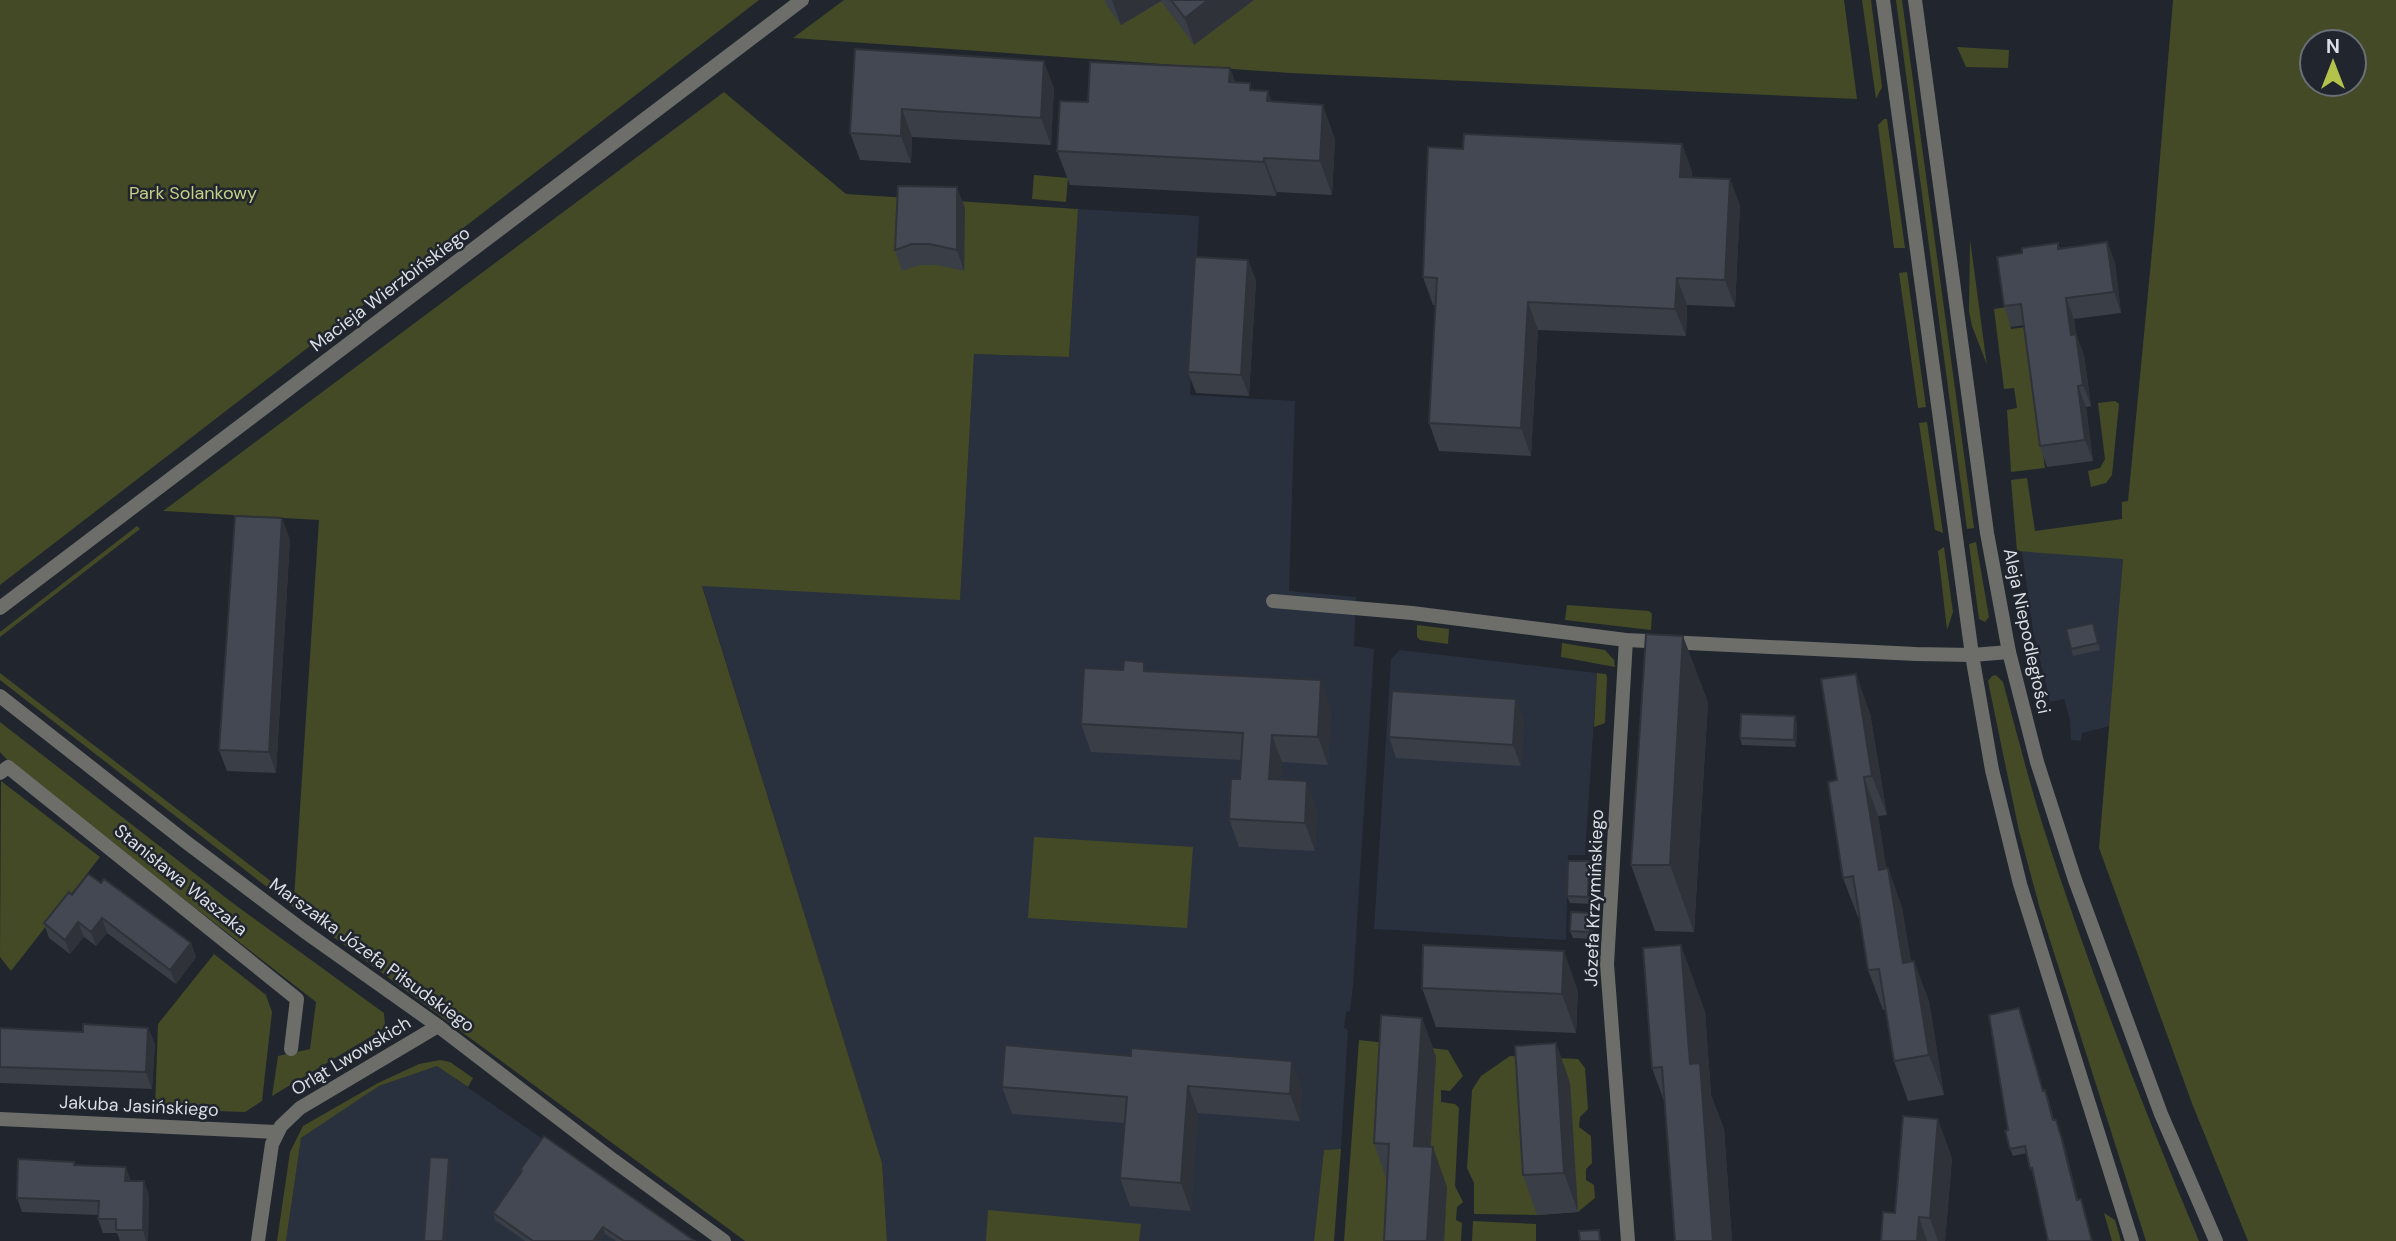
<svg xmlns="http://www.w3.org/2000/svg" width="2396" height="1241" font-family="'DM Sans',sans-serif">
  <rect width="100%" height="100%" fill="#20252e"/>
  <g fill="#29313f">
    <path d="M 1078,209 L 1199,216 L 1190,395 L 1295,401 L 1289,591 L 1356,597 L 1354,646 L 1374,649 L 1353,985 L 1350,1011 L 1346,1012 L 1344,1028 L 1348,1030 L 1341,1149 L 1324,1150 L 1314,1241 L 887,1241 L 882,1163 L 702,585 L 960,599 L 974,354 L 1069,357 Z"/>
    <path d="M 2022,551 L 2123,558 L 2110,726 L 2082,733 L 2081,741 L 2071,740 L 2070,720 L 2064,699 L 2050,702 L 2033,631 Z"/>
    <path d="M 1400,650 L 1597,673 L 1585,855 L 1568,855 L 1566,940 L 1374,929 L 1391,659 Z"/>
    <path d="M 437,1066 L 690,1241 L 286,1241 L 301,1138 L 379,1086 Z"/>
  </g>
  <g fill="#444a26" fill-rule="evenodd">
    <path d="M 0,0 L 759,0 L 0,585 Z"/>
    <path d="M 844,0 L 1844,0 L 1857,99 L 1290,73 L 793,38 Z"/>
    <path d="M 1862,0 L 1871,0 L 1882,87 L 1876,99 Z"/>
    <path d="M 1896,0 L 1902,0 L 1974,528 L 1967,529 Z"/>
    <path d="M 2173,0 L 2396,0 L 2396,1241 L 2248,1241 L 2193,1106 L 2099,848 L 2123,559 L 2017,551 L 2011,480 L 2027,478 L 2035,531 L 2122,519 L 2122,502 L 2128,501 L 2154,230 ZM 2354,42 L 2354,84 L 2312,84 L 2312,42 Z"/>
    <path d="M 1957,47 L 2009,50 L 2008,68 L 1966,67 Z"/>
    <path d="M 724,92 L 846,194 L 1078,209 L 1069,357 L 974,354 L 960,600 L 702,586 L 882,1163 L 887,1241 L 745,1241 L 294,908 L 0,680 L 0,673 L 294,899 L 319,520 L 163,511 Z"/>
    <path d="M 1884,119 L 1887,119 L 1905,248 L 1894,248 L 1878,125 Z"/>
    <path d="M 1034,175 L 1068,178 L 1066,202 L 1032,199 Z"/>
    <path d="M 1970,239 L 1986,359 L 1987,365 L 1972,326 L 1969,311 Z"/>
    <path d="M 1907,272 L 1926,407 L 1918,408 L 1899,273 Z"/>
    <path d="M 2008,307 L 2011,329 L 2026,327 L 2045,468 L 2011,472 L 2007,410 L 2017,408 L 2014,388 L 2004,389 L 1994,309 Z"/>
    <path d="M 2115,401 L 2119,404 L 2112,475 L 2106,483 L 2091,487 L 2088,471 L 2100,468 L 2105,459 L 2098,403 Z"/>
    <path d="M 1927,422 L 1943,533 L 1935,530 L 1919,423 Z"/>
    <path d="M 137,526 L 140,529 L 0,637 L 0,632 Z"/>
    <path d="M 1976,542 L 1989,617 L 1985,622 L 1979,619 L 1969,544 Z"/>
    <path d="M 1944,547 L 1953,612 L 1947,630 L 1938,551 Z"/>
    <path d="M 1567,605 L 1649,611 L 1652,614 L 1651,630 L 1565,620 Z"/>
    <path d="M 1417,625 L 1449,629 L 1448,644 L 1420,640 L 1417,637 Z"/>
    <path d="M 1562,643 L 1605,650 L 1614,660 L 1615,667 L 1561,657 Z"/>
    <path d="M 1597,673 L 1606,674 L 1607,678 L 1605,723 L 1594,727 Z"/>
    <path d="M 1996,675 L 2003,682 C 2016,730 2028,778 2043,826 C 2088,966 2142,1105 2199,1241 L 2146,1241 L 2040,909 L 2019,831 L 1988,681 L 1992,676 Z"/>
    <path d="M 0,722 L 234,904 L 384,1013 L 385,1026 L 380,1031 L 272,1096 L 278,1056 L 310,1049 L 316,1002 L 12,765 L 0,752 Z"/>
    <path d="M 1,781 L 100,857 L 11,971 L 0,957 Z"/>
    <path d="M 1034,837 L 1193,847 L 1187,928 L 1028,918 Z"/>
    <path d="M 214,954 L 266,995 L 272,1012 L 262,1101 L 245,1112 L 155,1109 L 158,1024 Z"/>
    <path d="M 1359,1040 L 1448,1050 L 1463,1076 L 1450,1091 L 1441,1090 L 1441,1102 L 1455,1104 L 1459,1108 L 1455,1186 L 1463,1202 L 1457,1207 L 1456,1220 L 1462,1223 L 1461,1241 L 1344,1241 Z"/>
    <path d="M 1510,1056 L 1578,1059 L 1585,1068 L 1588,1109 L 1580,1117 L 1579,1127 L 1591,1136 L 1592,1163 L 1586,1169 L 1586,1180 L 1594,1185 L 1595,1198 L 1578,1212 L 1537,1215 L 1474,1214 L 1474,1183 L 1467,1168 L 1472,1090 L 1481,1076 Z"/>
    <path d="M 440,1060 L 450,1062 L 473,1078 L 468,1087 L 437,1066 L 379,1086 L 301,1138 L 286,1241 L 277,1241 L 290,1152 L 303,1126 L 378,1083 L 419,1064 Z"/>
    <path d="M 1341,1149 L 1334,1241 L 1314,1241 L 1324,1150 Z"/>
    <path d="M 988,1210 L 1141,1224 L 1139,1241 L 986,1241 Z"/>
    <path d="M 2104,1213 L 2115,1220 L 2121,1241 L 2112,1241 Z"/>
    <path d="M 1473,1221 L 1536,1224 L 1536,1241 L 1472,1241 Z"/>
  </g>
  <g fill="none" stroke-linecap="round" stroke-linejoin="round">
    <g stroke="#6d6e69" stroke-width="14">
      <path d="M 1273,601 L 1412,613 L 1626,640 L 1916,654 L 1972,655 L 2009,652"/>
      <path d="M 0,608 L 802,0"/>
      <path d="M 1626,640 L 1607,964 L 1628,1241"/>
      <path d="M 0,696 L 186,842 L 304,931 L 438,1026 L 613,1160 L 724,1241"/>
      <path d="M 0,773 L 8,767 L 297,999 L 291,1049"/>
      <path d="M 0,1119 L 277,1132"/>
      <path d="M 258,1241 L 272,1144 L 281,1126 L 300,1108 L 438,1026"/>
    </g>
    <g stroke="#6d6e69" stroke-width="14">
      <path d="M 1883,0 L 1972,655 L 1992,770 L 2020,884 L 2132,1241"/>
      <path d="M 1915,0 L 1987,533 L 2009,652 L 2037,762 L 2075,880 L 2161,1114 L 2216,1241"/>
    </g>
  </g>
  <g fill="#3a3e47">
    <path d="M 1105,0 L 1254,0 L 1194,45 L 1161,1 L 1121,25 L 1107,6 Z"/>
    <path d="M 855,49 L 1054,88 L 1051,145 L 912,137 L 911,163 L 860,160 L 850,133 Z"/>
    <path d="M 1230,68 L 1235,82 L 1253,90 L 1335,139 L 1332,195 L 1277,192 L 1276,196 L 1070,185 L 1057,151 L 1088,102 Z"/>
    <path d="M 1682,144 L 1692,172 L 1692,177 L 1730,179 L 1740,206 L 1735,307 L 1687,305 L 1686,336 L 1538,330 L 1531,456 L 1439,451 L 1429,423 L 1436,305 L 1433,305 L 1423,277 L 1463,149 Z"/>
    <path d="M 965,208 L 964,271 L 937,265 L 920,265 L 902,271 L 895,250 Z"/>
    <path d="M 2107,242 L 2115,263 L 2121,313 L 2074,319 L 2076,335 L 2084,355 L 2091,406 L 2086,407 L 2093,461 L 2047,467 L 2040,446 L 2024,325 L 2011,327 L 2004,306 L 2022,253 L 2058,243 L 2060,248 Z"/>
    <path d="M 1248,260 L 1256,281 L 1249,396 L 1196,393 L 1188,372 Z"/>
    <path d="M 290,539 L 276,773 L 227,771 L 219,750 Z"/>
    <path d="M 2096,630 L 2100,650 L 2073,656 L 2071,649 Z"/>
    <path d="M 1148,671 L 1331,708 L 1328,765 L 1282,762 L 1281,780 L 1317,809 L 1315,851 L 1239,847 L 1229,819 L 1240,779 L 1241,760 L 1091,752 L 1081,724 Z"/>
    <path d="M 1516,699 L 1524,720 L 1521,766 L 1396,758 L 1389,737 Z"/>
    <path d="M 1708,702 L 1694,932 L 1655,931 L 1631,865 Z"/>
    <path d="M 1870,713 L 1887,815 L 1878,816 L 1886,868 L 1888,868 L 1902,908 L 1911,962 L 1929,1001 L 1944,1095 L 1908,1101 L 1894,1061 L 1886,1009 L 1883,1010 L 1868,970 L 1860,917 L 1858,917 L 1843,878 L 1837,780 Z"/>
    <path d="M 1797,723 L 1796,747 L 1742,745 L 1740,738 Z"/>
    <path d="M 1589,861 L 1592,869 L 1591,904 L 1570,903 L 1567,896 Z"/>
    <path d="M 101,883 L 191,943 L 196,957 L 176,984 L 107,933 L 96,946 L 84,937 L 70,954 L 49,938 L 44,923 L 72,895 Z"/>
    <path d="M 1591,913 L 1594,920 L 1593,939 L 1573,938 L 1570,931 Z"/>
    <path d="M 1422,988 L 1578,991 L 1576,1033 L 1436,1027 Z"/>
    <path d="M 1705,1011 L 1711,1095 L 1724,1129 L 1732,1241 L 1675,1241 L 1664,1101 L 1652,1068 Z"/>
    <path d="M 1422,1018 L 1436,1057 L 1431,1147 L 1447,1187 L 1444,1241 L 1384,1241 L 1387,1181 L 1374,1143 Z"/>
    <path d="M 0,1028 L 83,1032 L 148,1028 L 155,1044 L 152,1089 L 0,1083 Z"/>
    <path d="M 1556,1043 L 1570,1083 L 1578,1212 L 1537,1215 L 1523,1175 Z"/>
    <path d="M 1131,1056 L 1302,1089 L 1300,1121 L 1198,1113 L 1191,1211 L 1130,1206 L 1120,1178 L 1125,1123 L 1012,1114 L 1002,1087 Z"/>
    <path d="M 2043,1091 L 2048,1097 L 2054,1120 L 2056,1120 L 2064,1143 L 2078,1199 L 2084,1206 L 2034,1176 L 2033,1176 L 2027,1153 L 2013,1156 L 2010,1149 L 2008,1130 Z"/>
    <path d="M 1952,1158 L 1945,1241 L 1881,1241 L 1895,1213 Z"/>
    <path d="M 76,1165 L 131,1181 L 144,1181 L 149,1195 L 148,1241 L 120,1241 L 117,1233 L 103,1233 L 98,1219 L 98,1215 L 22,1212 L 17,1198 Z"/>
    <path d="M 520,1170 L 695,1241 L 616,1241 L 605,1234 L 600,1241 L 525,1241 L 495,1220 L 493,1213 L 521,1173 Z"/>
  </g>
  <g fill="#2f3239">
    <path d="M 1112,0 L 1161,0 L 1161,1 L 1121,25 Z"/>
    <path d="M 1208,0 L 1254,0 L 1194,45 L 1185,18 Z"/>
    <path d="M 1044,61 L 1054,88 L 1051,145 L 1041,118 Z"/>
    <path d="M 1230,68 L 1243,102 L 1229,82 Z"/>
    <path d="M 1268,91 L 1280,125 L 1267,101 Z"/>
    <path d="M 1323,105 L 1335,139 L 1332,195 L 1320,161 Z"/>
    <path d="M 902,109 L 912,137 L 911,163 L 901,136 Z"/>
    <path d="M 1682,144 L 1692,172 L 1690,204 L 1680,177 Z"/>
    <path d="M 1264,158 L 1277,192 L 1276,196 L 1264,162 Z"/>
    <path d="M 1730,179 L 1740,206 L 1735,307 L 1725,280 Z"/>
    <path d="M 957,187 L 965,208 L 964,271 L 957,250 Z"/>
    <path d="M 2107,242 L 2115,263 L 2121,313 L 2114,292 Z"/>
    <path d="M 1248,260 L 1256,281 L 1249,396 L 1241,375 Z"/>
    <path d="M 1677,278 L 1687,305 L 1686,336 L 1675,309 Z"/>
    <path d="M 2066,298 L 2074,319 L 2076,335 L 2084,355 L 2091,406 L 2083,385 L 2071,335 Z"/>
    <path d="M 1528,302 L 1538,330 L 1531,456 L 1521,428 Z"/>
    <path d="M 2078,386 L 2086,407 L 2093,461 L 2085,440 Z"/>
    <path d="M 282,518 L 290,539 L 276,773 L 269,752 Z"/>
    <path d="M 1683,636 L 1708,702 L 1694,932 L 1670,865 Z"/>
    <path d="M 1856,674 L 1870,713 L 1887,815 L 1872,776 Z"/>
    <path d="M 1321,680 L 1331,708 L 1328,765 L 1318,737 Z"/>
    <path d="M 1516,699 L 1524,720 L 1521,766 L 1513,745 Z"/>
    <path d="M 1795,716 L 1797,723 L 1796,747 L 1794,740 Z"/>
    <path d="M 1272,735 L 1282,762 L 1279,807 L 1269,779 Z"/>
    <path d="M 1864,777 L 1878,816 L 1893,909 L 1879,870 Z"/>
    <path d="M 1307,781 L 1317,809 L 1315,851 L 1305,823 Z"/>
    <path d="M 1589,861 L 1592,869 L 1591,904 L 1588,897 Z"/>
    <path d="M 1888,868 L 1902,908 L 1918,1003 L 1903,963 Z"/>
    <path d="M 1591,913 L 1594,920 L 1593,939 L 1590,932 Z"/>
    <path d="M 102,918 L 107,933 L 96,946 L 91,932 Z"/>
    <path d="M 78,922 L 84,937 L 70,954 L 65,940 Z"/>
    <path d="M 191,943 L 196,957 L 176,984 L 170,970 Z"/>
    <path d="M 1681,945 L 1705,1011 L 1711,1095 L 1724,1129 L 1732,1241 L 1713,1241 L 1690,1064 Z"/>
    <path d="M 1564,951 L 1578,991 L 1576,1033 L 1562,994 Z"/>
    <path d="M 1914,961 L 1929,1001 L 1944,1095 L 1929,1055 Z"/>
    <path d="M 1422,1018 L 1436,1057 L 1428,1185 L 1414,1146 Z"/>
    <path d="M 148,1028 L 155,1044 L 152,1089 L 146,1072 Z"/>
    <path d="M 1556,1043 L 1570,1083 L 1578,1212 L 1564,1173 Z"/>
    <path d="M 1292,1061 L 1302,1089 L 1300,1121 L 1290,1094 Z"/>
    <path d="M 1188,1086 L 1198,1113 L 1191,1211 L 1181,1183 Z"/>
    <path d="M 1938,1119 L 1952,1158 L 1945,1241 L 1938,1241 L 1930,1218 Z"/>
    <path d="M 2061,1136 L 2064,1143 L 2080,1207 L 2077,1200 Z"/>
    <path d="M 1433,1147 L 1447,1187 L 1444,1241 L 1427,1241 Z"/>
    <path d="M 449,1158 L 451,1165 L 446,1241 L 443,1241 Z"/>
    <path d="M 126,1167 L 131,1181 L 125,1181 Z"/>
    <path d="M 144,1181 L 149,1195 L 148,1241 L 146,1241 L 143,1230 Z"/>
    <path d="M 1919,1217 L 1927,1241 L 1917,1241 Z"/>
    <path d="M 603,1227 L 605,1234 L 600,1241 L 593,1241 Z"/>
  </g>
  <g fill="#434852" stroke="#2f3239" stroke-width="2">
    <path d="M 1171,0 L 1208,0 L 1185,18 Z"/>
    <path d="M 855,49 L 1044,61 L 1041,118 L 902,109 L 901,136 L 850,133 Z"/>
    <path d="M 1090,62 L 1230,68 L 1229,82 L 1250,83 L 1250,90 L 1268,91 L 1267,101 L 1323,105 L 1320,161 L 1264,158 L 1264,162 L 1057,151 L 1060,101 L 1088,102 Z"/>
    <path d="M 1464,134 L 1682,144 L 1680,177 L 1730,179 L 1725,280 L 1677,278 L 1675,309 L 1528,302 L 1521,428 L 1429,423 L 1437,278 L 1423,277 L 1428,147 L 1463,149 Z"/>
    <path d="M 898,186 L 957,187 L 957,250 L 929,244 L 912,244 L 895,250 Z"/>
    <path d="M 2107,242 L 2114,292 L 2066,298 L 2071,335 L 2076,334 L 2083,385 L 2078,386 L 2085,440 L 2040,446 L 2021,304 L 2004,306 L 1997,257 L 2022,253 L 2022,248 L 2058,243 L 2058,249 Z"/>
    <path d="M 1195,257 L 1248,260 L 1241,375 L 1188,372 Z"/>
    <path d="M 235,516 L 282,518 L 269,752 L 219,750 Z"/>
    <path d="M 2093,623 L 2098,643 L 2071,649 L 2066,629 Z"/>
    <path d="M 1646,634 L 1683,636 L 1670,865 L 1631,865 Z"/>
    <path d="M 1124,660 L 1144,662 L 1144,671 L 1321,680 L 1318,737 L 1272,735 L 1269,779 L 1307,781 L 1305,823 L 1229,819 L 1231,779 L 1240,779 L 1243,733 L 1081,724 L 1084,668 L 1123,670 Z"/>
    <path d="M 1856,674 L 1872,776 L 1864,777 L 1879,870 L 1888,868 L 1903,963 L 1914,961 L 1929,1055 L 1894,1061 L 1879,969 L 1868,970 L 1853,876 L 1843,878 L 1828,782 L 1837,780 L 1821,679 Z"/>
    <path d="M 1392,691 L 1516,699 L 1513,745 L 1389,737 Z"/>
    <path d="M 1741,714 L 1795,716 L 1794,740 L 1740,738 Z"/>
    <path d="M 1568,861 L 1589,861 L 1588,897 L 1567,896 Z"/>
    <path d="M 88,874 L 101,883 L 104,879 L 191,943 L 170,970 L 102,918 L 91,932 L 78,922 L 65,940 L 44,923 L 69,892 L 72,895 Z"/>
    <path d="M 1571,912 L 1591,913 L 1590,932 L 1570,931 Z"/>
    <path d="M 1423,945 L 1564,951 L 1562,994 L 1422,988 Z"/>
    <path d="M 1681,945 L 1690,1064 L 1700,1063 L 1713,1241 L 1675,1241 L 1662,1067 L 1652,1068 L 1643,948 Z"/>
    <path d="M 2019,1008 L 2043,1091 L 2045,1090 L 2053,1120 L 2056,1120 L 2061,1136 L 2077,1200 L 2081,1199 L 2092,1241 L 2048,1241 L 2032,1168 L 2030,1169 L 2025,1146 L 2010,1149 L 2005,1131 L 2008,1130 L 1989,1015 Z"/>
    <path d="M 1381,1015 L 1422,1018 L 1414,1146 L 1433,1147 L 1427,1241 L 1384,1241 L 1389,1144 L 1374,1143 Z"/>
    <path d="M 83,1024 L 148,1028 L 146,1072 L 0,1067 L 0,1028 L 83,1032 Z"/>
    <path d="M 1556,1043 L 1564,1173 L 1523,1175 L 1515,1046 Z"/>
    <path d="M 1005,1045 L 1131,1056 L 1131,1048 L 1292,1061 L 1290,1094 L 1188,1086 L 1181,1183 L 1120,1178 L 1127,1097 L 1002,1087 Z"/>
    <path d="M 1903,1116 L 1938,1119 L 1930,1218 L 1919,1217 L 1917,1241 L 1881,1241 L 1883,1212 L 1895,1213 Z"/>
    <path d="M 544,1136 L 695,1241 L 624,1241 L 603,1227 L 593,1241 L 533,1241 L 493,1213 L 522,1171 L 520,1170 Z"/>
    <path d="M 430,1157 L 449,1158 L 443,1241 L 424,1241 Z"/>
    <path d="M 18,1159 L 74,1162 L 74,1165 L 126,1167 L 125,1181 L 144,1181 L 143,1230 L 116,1230 L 116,1219 L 98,1219 L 99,1201 L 17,1198 Z"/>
    <path d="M 1599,1230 L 1600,1241 L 1580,1241 L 1579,1231 Z"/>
  </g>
  <g text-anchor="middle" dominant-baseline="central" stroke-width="5" stroke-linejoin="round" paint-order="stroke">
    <g font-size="18" fill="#c4cf88" stroke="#20252e">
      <text x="193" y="193">Park Solankowy</text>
    </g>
    <g font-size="18" fill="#dbdee4" stroke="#20252e">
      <text transform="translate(390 289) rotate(-37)">Macieja Wierzbińskiego</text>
      <text transform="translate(2027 631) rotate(78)">Aleja Niepodległości</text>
      <text transform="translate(181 880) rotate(39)">Stanisława Waszaka</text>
      <text transform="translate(1594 898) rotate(-88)">Józefa Krzymińskiego</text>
      <text transform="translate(372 955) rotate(36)">Marszałka Józefa Piłsudskiego</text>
      <text transform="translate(351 1056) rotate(-31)">Orląt Lwowskich</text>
      <text transform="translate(139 1106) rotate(3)">Jakuba Jasińskiego</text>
    </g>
  </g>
  <g transform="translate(2333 63)"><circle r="33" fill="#20252e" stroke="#6b6f77" stroke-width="2"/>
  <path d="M0-5L12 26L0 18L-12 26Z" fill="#b3c24b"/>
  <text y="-10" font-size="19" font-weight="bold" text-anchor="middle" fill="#dbdee4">N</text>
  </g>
</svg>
